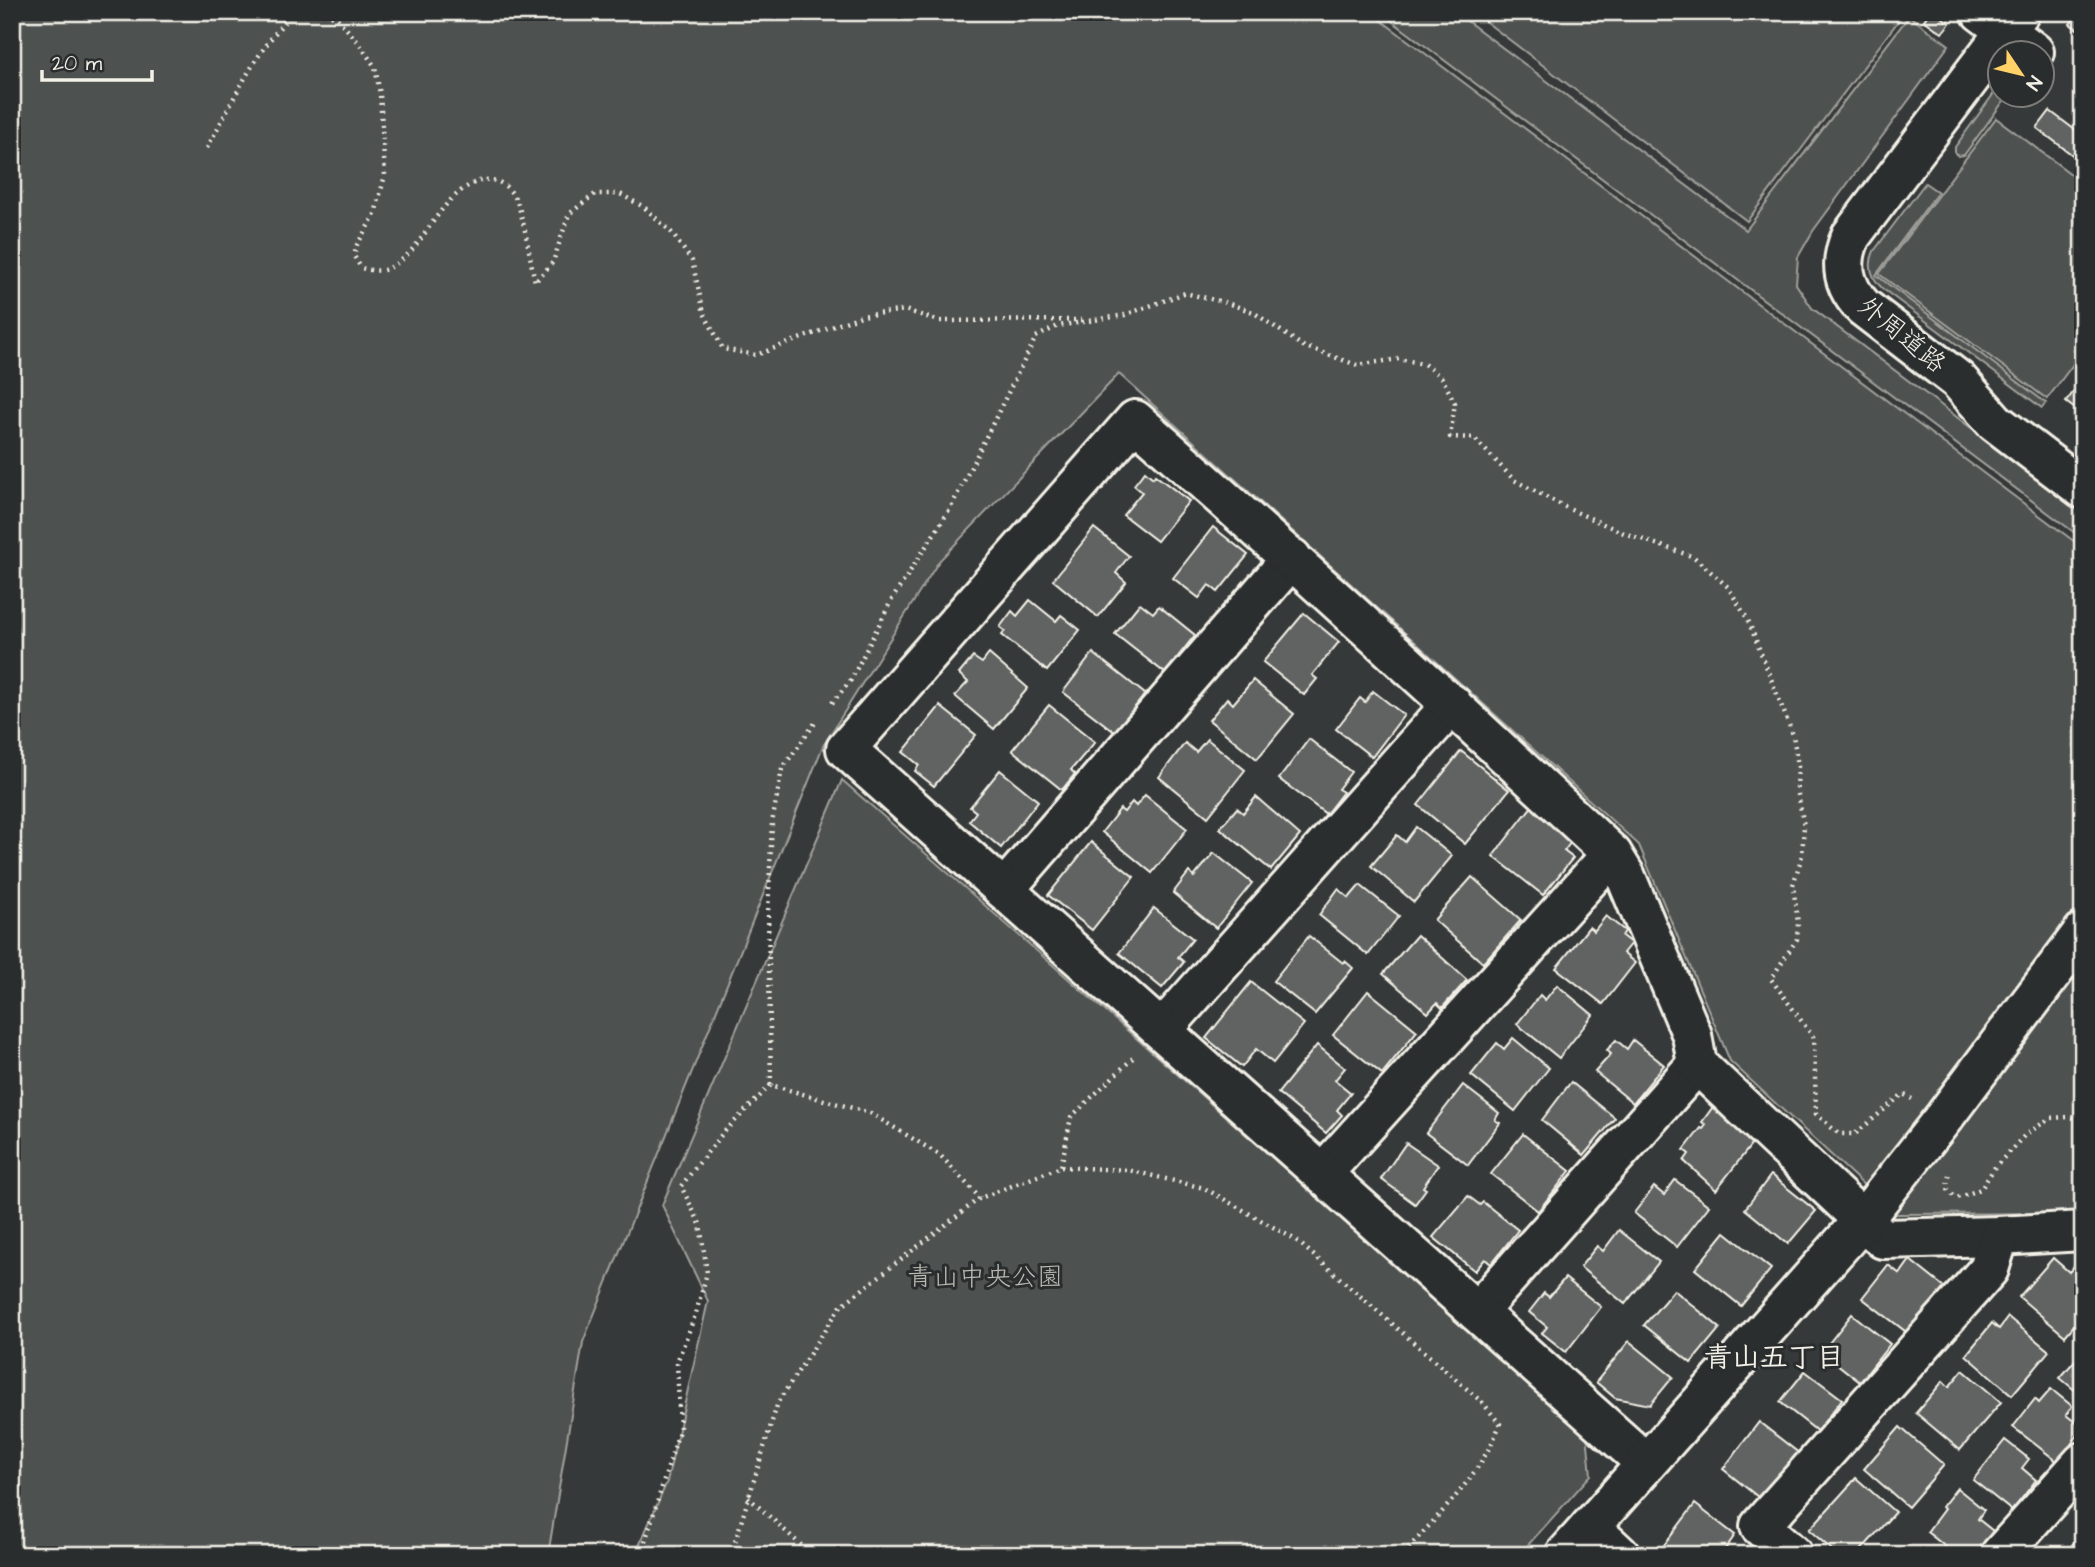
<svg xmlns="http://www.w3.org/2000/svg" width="2095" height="1567" font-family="'Architects Daughter','Klee One',sans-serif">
  <rect width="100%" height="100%" fill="#363939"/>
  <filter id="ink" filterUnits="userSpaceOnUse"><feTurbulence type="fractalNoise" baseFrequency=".0143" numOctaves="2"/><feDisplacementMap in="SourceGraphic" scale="14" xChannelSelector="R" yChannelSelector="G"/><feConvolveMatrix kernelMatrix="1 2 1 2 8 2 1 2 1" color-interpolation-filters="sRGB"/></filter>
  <g filter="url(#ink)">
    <g fill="#4e514f" stroke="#a1a19c" stroke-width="2">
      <path d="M 12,12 L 1370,12 L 2083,548 L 2083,1213 L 1895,1214 L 1730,1061 L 1639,845 L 1119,374 L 939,561 L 823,746 L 583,1342 L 548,1555 L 12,1555 Z"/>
      <path d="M 1380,12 L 1455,12 L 1746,230 L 1909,16 L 1949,45 L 1813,231 L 1798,257 L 1796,284 L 1812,308 L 2083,512 L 2083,539 Z"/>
      <path d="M 1473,12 L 1905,12 L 1747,221 Z"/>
      <path d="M 2000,85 L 2000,94 L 2008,95 L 1964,155 L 1958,156 L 1955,153 L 1955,147 Z"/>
      <path d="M 1996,118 L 2083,183 L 2083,351 L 2047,399 L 1879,274 Z"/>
      <path d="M 1925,183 L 1938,192 L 1876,275 L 2046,403 L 2042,408 L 1883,289 C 1871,278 1867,266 1874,251 Z"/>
      <path d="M 842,780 L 1587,1434 L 1591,1475 L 1519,1555 L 635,1555 L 667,1482 L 708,1301 L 662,1205 Z"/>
    </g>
    <g fill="#616362" stroke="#f4f1e8" stroke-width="2">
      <path d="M 1930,12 L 1935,12 L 1950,23 L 1942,33 L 1924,20 Z"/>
      <path d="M 2079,12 L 2083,12 L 2083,33 L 2070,24 Z"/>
      <path d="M 2050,111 L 2083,136 L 2083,163 L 2037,128 Z"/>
      <path d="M 2083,379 L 2083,415 L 2066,402 Z"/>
      <path d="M 1145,471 L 1153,478 L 1155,475 L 1189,501 L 1157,541 L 1123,515 L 1142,492 L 1134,485 Z"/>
      <path d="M 1213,527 L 1248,555 L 1218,592 L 1209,585 L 1199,598 L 1173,578 Z"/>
      <path d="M 1094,528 L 1129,556 L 1116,573 L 1126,582 L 1098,617 L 1053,580 Z"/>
      <path d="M 1030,600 L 1056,621 L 1061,615 L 1080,630 L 1047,671 L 1002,635 L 1005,631 L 1000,627 L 1012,611 L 1017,616 Z"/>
      <path d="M 1140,603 L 1153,613 L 1159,606 L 1195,635 L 1165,673 L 1115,634 Z"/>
      <path d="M 1304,613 L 1339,642 L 1312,675 L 1317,679 L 1304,695 L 1263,662 Z"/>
      <path d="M 1093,653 L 1145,694 L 1116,733 L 1063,692 Z"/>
      <path d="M 989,654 L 1028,688 L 994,729 L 955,696 L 968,682 L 959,674 L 973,657 L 982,663 Z"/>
      <path d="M 1253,680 L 1294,714 L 1257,759 L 1209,720 L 1227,698 L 1233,704 Z"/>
      <path d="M 1373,691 L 1404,715 L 1372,757 L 1336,729 L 1360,698 L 1365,702 Z"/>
      <path d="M 1049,705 L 1095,742 L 1071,770 L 1075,774 L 1062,790 L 1012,750 Z"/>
      <path d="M 940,706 L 976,735 L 934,786 L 915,771 L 919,765 L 903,752 Z"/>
      <path d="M 1207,739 L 1245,770 L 1208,817 L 1159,777 L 1185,743 L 1196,752 Z"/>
      <path d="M 1309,739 L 1351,772 L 1338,789 L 1343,792 L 1326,814 L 1279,779 Z"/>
      <path d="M 1461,751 L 1509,790 L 1465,844 L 1418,805 Z"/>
      <path d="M 1000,770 L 1038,801 L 1001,848 L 969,821 L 976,812 L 970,807 Z"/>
      <path d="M 1145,795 L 1187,829 L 1152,873 L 1102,832 L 1120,809 L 1124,812 L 1132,802 L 1136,806 Z"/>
      <path d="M 1256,797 L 1300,835 L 1271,870 L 1220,828 L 1237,808 L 1243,813 Z"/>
      <path d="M 1533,805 L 1575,837 L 1564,851 L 1573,858 L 1543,895 L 1493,856 Z"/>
      <path d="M 1416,827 L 1452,856 L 1414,902 L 1371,866 L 1397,835 L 1405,842 Z"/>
      <path d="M 1091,842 L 1134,877 L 1092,930 L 1048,895 Z"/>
      <path d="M 1214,853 L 1252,883 L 1216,928 L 1173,893 L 1189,872 L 1194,877 Z"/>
      <path d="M 1472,877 L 1521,920 L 1483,963 L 1434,920 Z"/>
      <path d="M 1360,885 L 1399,916 L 1368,955 L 1319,915 L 1338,889 L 1349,898 Z"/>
      <path d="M 1154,908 L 1193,939 L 1178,957 L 1184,962 L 1162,988 L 1119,953 Z"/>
      <path d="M 1606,916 L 1625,931 L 1622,936 L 1631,943 L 1623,953 L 1635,963 L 1603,1004 L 1556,968 L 1589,927 L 1594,931 Z"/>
      <path d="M 1417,935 L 1467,980 L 1442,1008 L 1437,1003 L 1428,1013 L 1383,974 Z"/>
      <path d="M 1309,936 L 1343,963 L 1345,961 L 1353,968 L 1315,1014 L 1273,981 Z"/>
      <path d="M 1251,982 L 1304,1024 L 1273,1063 L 1256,1049 L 1242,1067 L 1206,1038 Z"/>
      <path d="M 1557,985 L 1593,1015 L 1559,1058 L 1517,1024 L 1540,995 L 1545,1000 Z"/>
      <path d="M 1368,991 L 1417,1031 L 1382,1074 L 1333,1035 Z"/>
      <path d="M 1513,1038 L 1549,1068 L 1515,1111 L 1471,1075 L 1497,1043 L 1504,1049 Z"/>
      <path d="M 1616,1040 L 1627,1049 L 1633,1040 L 1664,1065 L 1633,1103 L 1595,1072 L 1611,1054 L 1607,1050 Z"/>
      <path d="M 1317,1045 L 1345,1068 L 1335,1080 L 1351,1093 L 1337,1110 L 1342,1115 L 1326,1133 L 1278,1093 Z"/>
      <path d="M 1571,1082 L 1615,1118 L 1584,1155 L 1542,1120 Z"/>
      <path d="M 1463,1085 L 1499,1113 L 1495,1120 L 1500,1123 L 1468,1165 L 1426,1133 Z"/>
      <path d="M 1715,1104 L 1755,1140 L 1716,1190 L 1684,1161 L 1689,1154 L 1684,1150 L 1701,1128 L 1703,1129 L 1706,1125 L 1702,1122 Z"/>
      <path d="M 1523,1134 L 1570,1171 L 1538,1211 L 1491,1174 Z"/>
      <path d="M 1406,1143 L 1438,1165 L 1423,1187 L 1426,1189 L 1415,1204 L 1381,1179 Z"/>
      <path d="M 1771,1175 L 1816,1211 L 1788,1244 L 1745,1209 Z"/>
      <path d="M 1675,1180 L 1709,1206 L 1677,1247 L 1634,1213 L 1654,1187 L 1664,1195 Z"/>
      <path d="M 1468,1196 L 1480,1205 L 1483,1202 L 1518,1230 L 1491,1264 L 1485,1259 L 1475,1271 L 1433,1237 Z"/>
      <path d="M 1619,1230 L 1659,1262 L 1625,1304 L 1580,1267 L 1597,1246 L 1603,1251 Z"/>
      <path d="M 1725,1232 L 1771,1269 L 1741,1306 L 1695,1269 Z"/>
      <path d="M 2083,1256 L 2083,1315 L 2065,1336 L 2019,1297 L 2053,1258 L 2069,1272 Z"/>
      <path d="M 1910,1260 L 1945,1288 L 1909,1334 L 1862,1298 L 1888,1265 L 1900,1274 Z"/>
      <path d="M 1565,1278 L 1601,1307 L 1566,1352 L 1542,1333 L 1547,1327 L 1529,1312 L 1544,1293 L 1549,1297 Z"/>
      <path d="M 1674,1290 L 1720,1328 L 1691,1363 L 1644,1325 Z"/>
      <path d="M 1852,1314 L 1890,1344 L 1860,1382 L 1822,1352 Z"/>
      <path d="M 2008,1317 L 2049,1351 L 2012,1395 L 1966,1355 L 1992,1323 L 1999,1329 Z"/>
      <path d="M 1629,1341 L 1673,1377 L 1650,1405 L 1615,1398 L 1596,1382 Z"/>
      <path d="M 2083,1351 L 2083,1397 L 2060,1378 Z"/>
      <path d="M 1963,1370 L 2001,1402 L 1960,1450 L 1916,1413 L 1943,1381 L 1949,1387 Z"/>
      <path d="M 1805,1371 L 1842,1399 L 1817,1431 L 1780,1402 Z"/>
      <path d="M 2051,1389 L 2072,1406 L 2066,1415 L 2083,1428 L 2058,1462 L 2013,1427 L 2035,1399 L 2039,1403 Z"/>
      <path d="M 1759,1422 L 1800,1454 L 1763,1501 L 1723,1469 Z"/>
      <path d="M 1900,1427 L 1944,1465 L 1908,1507 L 1864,1469 Z"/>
      <path d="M 2005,1440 L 2029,1459 L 2022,1468 L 2036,1480 L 2012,1511 L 1973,1480 Z"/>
      <path d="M 1856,1478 L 1895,1512 L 1857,1555 L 1838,1555 L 1809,1530 Z"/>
      <path d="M 1957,1488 L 1984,1510 L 1978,1519 L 1993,1531 L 1975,1555 L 1956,1555 L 1927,1532 L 1944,1509 L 1942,1507 Z"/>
      <path d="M 1695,1504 L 1735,1535 L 1721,1555 L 1668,1555 L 1661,1549 Z"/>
      <path d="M 2083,1531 L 2083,1555 L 2064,1555 Z"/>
    </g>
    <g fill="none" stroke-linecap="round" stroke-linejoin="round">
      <defs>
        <g id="minor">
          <path d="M 1981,12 L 2034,52"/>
          <path d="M 2020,12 L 1851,236 C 1839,263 1843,286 1863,307 L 1958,380 L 1995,422 L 2083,489"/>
          <path d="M 1004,890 L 1292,558"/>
          <path d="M 1162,1030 L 1452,704"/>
          <path d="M 1322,1174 L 1612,854"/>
          <path d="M 1477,1312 L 1697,1064"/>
          <path d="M 1646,1463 L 846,749 L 1135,420 C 1296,562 1455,707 1612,854 L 1626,877 L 1692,1035 L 1697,1064 L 1883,1239 L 1999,1236 L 2083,1231"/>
          <path d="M 1590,1527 L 1620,1555"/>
          <path d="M 1565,1555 L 1863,1220 L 1945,1116 L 2083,932"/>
          <path d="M 1793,1555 L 1760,1526 L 1989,1269 L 1999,1236"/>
          <path d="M 2000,1555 L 2083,1462"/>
        </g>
      </defs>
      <use href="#minor" stroke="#f4f1e8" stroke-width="44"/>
      <g stroke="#f4f1e8" stroke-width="4.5" stroke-dasharray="2 5" stroke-linecap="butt">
        <path d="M 325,12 L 337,18 L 359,43 L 375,67 L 380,94 L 385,175 L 375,214 L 357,245 L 354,256 L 361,268 C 369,270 379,272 387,269 C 413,258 427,227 445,206 C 464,184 495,164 515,198 C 523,211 531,264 535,282 L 553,262 L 569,214 L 595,194 L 620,194 L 644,207 L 671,232 L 692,261 L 704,313 L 723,349 L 756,355 L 861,316 L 905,310 L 939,321 L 1084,320"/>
        <path d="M 207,148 C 233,101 255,51 294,12"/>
        <path d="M 832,703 L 851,680 L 891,601 L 950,509 L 1036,337 L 1058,326 L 1125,315 L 1185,293 L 1227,303 L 1253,312 L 1303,346 L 1357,365 L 1399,359 L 1424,364 L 1442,378 L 1455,403 L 1450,437 L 1474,438 L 1514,480 L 1569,509 L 1624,533 L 1694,557 L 1728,587 L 1748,620 L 1793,735 L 1798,766 L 1797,789 L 1804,826 L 1802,856 L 1793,885 L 1798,923 L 1797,939 L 1771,979 L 1814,1038 L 1816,1114 L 1839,1134 L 1855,1134 L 1903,1094 L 1912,1099"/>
        <path d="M 771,1085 L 768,913 L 772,823 L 782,769 L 815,723"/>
        <path d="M 1061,1167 L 1128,1170 L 1204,1188 L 1296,1240 L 1483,1403 L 1500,1424 C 1481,1476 1439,1514 1402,1555"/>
        <path d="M 1949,1175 C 1946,1187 1946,1191 1957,1198 L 1981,1189 L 1995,1167 L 2024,1136 L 2050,1118 L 2069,1117 L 2083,1119"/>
        <path d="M 748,1497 L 812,1555"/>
        <path d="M 641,1555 L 680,1428 L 677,1362 L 696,1313 L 707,1273 L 700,1224 L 681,1186 L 722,1134 L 771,1085 L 870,1113 L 940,1155 L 980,1198"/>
        <path d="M 731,1555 L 778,1402 L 841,1306 L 980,1198 L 1061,1167 L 1071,1117 L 1136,1055"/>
      </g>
      <use href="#minor" stroke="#2a2d2e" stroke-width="38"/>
    </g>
  </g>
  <g text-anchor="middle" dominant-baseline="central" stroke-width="6" stroke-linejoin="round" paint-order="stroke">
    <g font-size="26" fill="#f4f1e8" stroke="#2a2d2e">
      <text transform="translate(1902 335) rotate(39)">外周道路</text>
    </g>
    <g font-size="26" fill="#bab9b2" stroke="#2a2d2e">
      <text x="985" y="1277">青山中央公園</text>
    </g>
    <g font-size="28" font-weight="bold" fill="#f4f1e8" stroke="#2a2d2e">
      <text x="1774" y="1357">青山五丁目</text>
    </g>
  </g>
  <rect width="2095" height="1567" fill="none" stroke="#2a2d2e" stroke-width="42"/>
  <rect x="21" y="21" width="2053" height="1525" fill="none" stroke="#f4f1e8" stroke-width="2.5" filter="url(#ink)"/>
  <g transform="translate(2021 74) rotate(125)"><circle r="33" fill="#2a2d2e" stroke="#7b7b78" stroke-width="2"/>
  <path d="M0-5L12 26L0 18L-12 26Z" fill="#ffd166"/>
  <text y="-10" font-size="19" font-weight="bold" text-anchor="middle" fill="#f4f1e8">N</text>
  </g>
  <path d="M42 70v10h110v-10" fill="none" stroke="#f4f1e8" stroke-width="3.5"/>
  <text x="52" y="70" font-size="21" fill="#f4f1e8" stroke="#2a2d2e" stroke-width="5" paint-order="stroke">20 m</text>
</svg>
